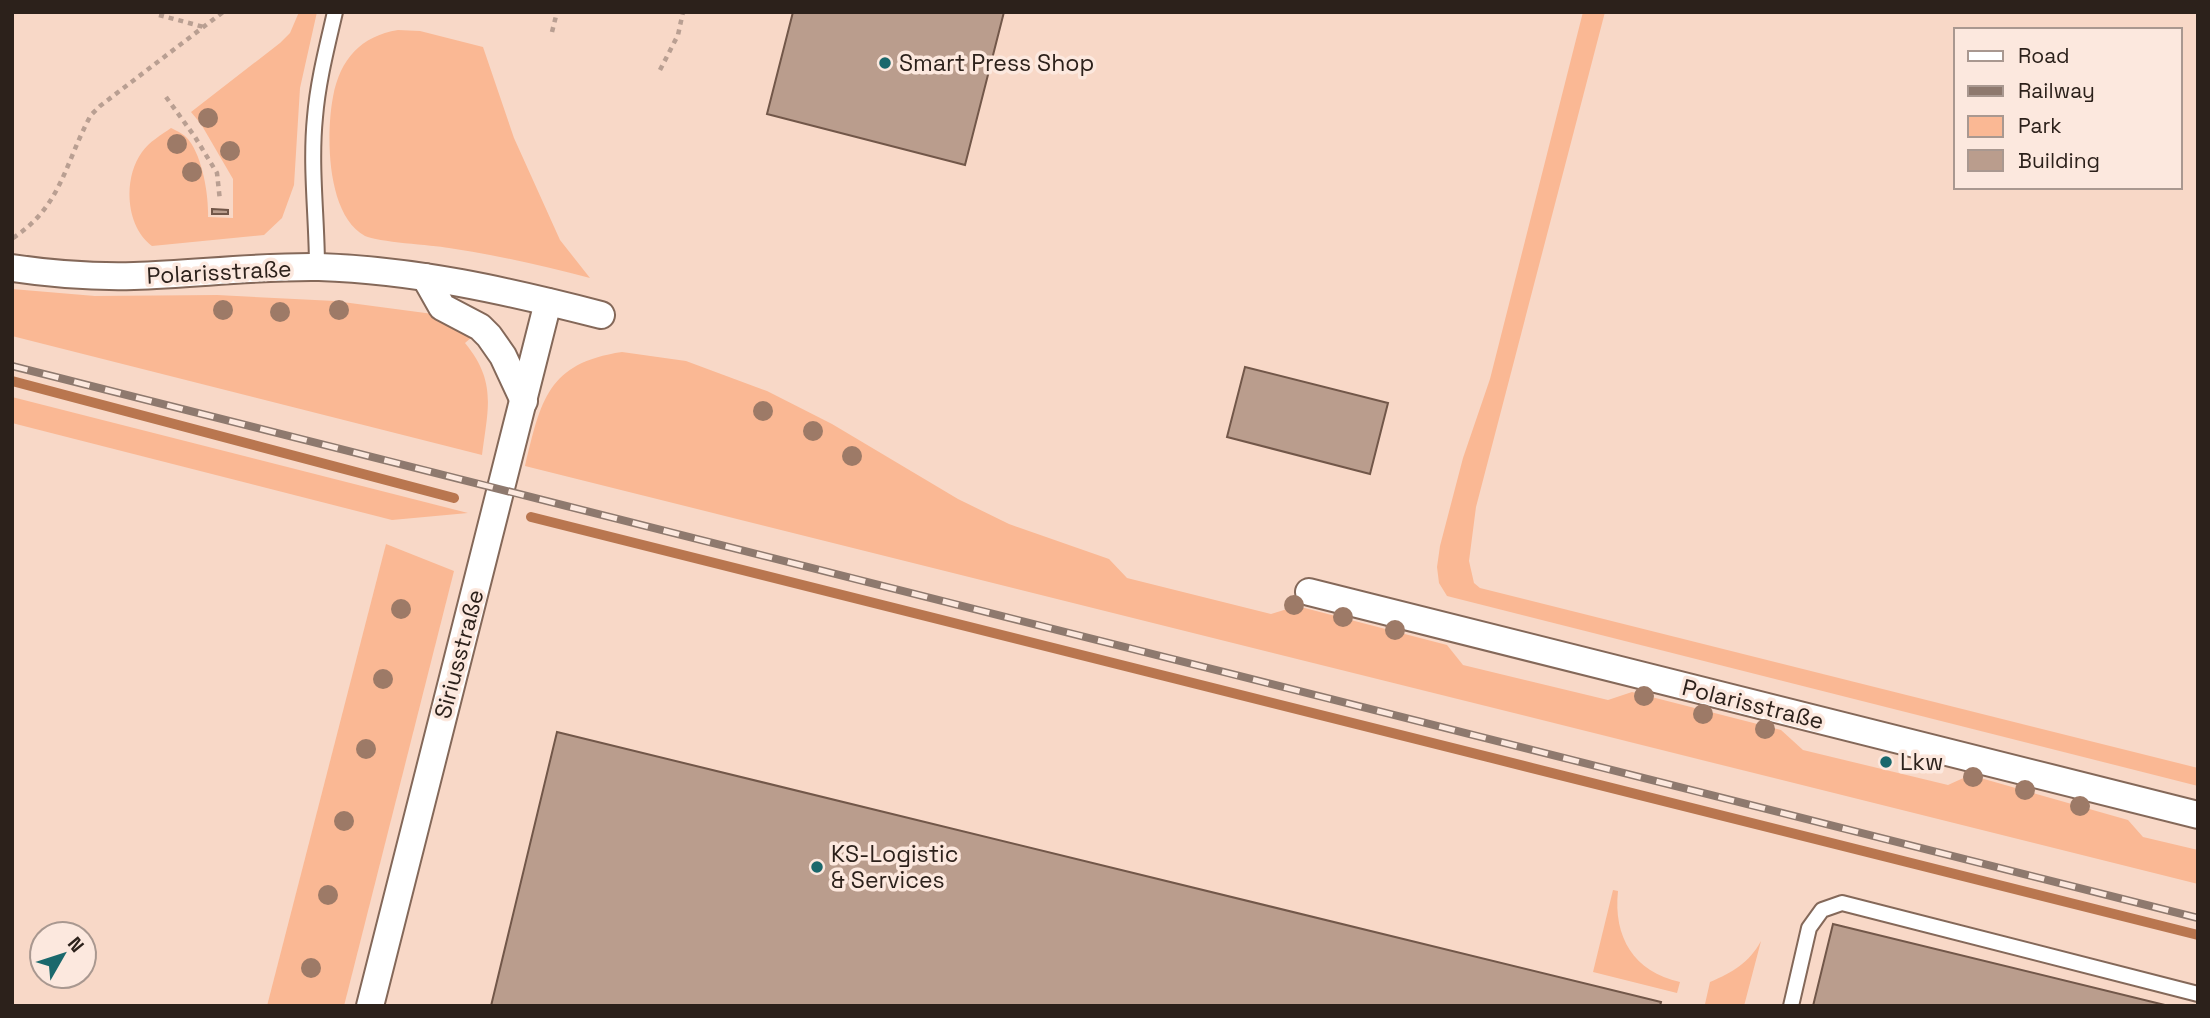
<svg xmlns="http://www.w3.org/2000/svg" width="2210" height="1018" font-family="'Space Grotesk',sans-serif">
  <rect width="100%" height="100%" fill="#f8d8c7"/>
  <g fill="#fab894">
    <path d="M 299,12 L 317,12 L 300,88 L 294,185 L 282,218 L 264,235 L 152,246 C 125,226 123,178 142,152 C 149,142 161,135 171,128 C 175,130 182,133 186,137 C 202,153 209,195 208,217 L 233,218 L 233,179 L 201,124 L 191,112 L 280,43 L 290,33 Z"/>
    <path d="M 1583,12 L 1605,12 L 1476,507 L 1469,561 L 1474,583 L 1480,588 L 2198,768 L 2198,786 L 1447,596 L 1439,583 L 1437,567 L 1440,546 L 1463,458 L 1490,379 Z"/>
    <path d="M 398,30 L 420,31 L 483,47 L 514,138 L 560,240 L 590,278 C 544,266 497,255 449,248 C 432,245 377,242 365,236 C 326,215 326,133 333,97 C 340,59 361,36 398,30 Z"/>
    <path d="M 12,289 L 95,296 L 217,295 L 335,301 L 433,314 L 473,336 L 465,343 C 497,382 488,408 482,455 L 12,336 Z"/>
    <path d="M 622,352 L 686,361 L 767,391 L 832,424 L 958,499 L 1009,524 L 1109,559 L 1127,578 L 1271,614 L 1297,606 L 1447,645 L 1463,665 L 1608,700 L 1632,692 L 1781,730 L 1803,750 L 1948,785 L 1970,775 L 2128,820 L 2143,837 L 2198,850 L 2198,884 L 525,466 C 541,401 547,363 622,352 Z"/>
    <path d="M 12,397 L 468,513 L 392,520 L 12,423 Z"/>
    <path d="M 386,544 L 454,571 L 344,1006 L 267,1006 Z"/>
    <path d="M 1613,890 L 1618,891 C 1613,937 1634,972 1680,982 L 1677,993 L 1593,972 Z"/>
    <path d="M 1761,941 L 1744,1006 L 1705,1004 L 1710,982 C 1733,972 1749,963 1761,941 Z"/>
  </g>
  <g fill="none" stroke-linecap="round" stroke-linejoin="round">
    <g stroke="#b9764f" stroke-width="10">
      <path d="M 12,381 L 454,498"/>
      <path d="M 531,517 L 2198,935"/>
    </g>
  </g>
  <g fill="#ba9d8d" stroke="#725749" stroke-width="2">
    <path d="M 793,12 L 1004,12 L 965,165 L 767,114 Z"/>
    <path d="M 212,209 L 228,210 L 228,214 L 212,214 Z"/>
    <path d="M 1245,367 L 1388,403 L 1370,474 L 1227,437 Z"/>
    <path d="M 557,732 L 1661,1002 L 1660,1006 L 491,1006 Z"/>
    <path d="M 1833,924 L 2169,1006 L 1813,1006 Z"/>
  </g>
  <g fill="none" stroke-linecap="round" stroke-linejoin="round">
    <defs>
      <g id="lane">
        <path d="M 317,267 C 317,218 310,167 315,117 C 318,81 327,47 335,12"/>
        <path d="M 1791,1006 L 1809,928 L 1822,910 L 1842,903 L 2198,994"/>
      </g>
      <g id="street">
        <path d="M 12,268 C 52,274 94,277 134,276 C 196,274 257,266 319,267 C 415,270 508,291 601,315"/>
        <path d="M 425,277 L 442,307 L 480,327 L 489,336 L 503,356 L 524,401"/>
        <path d="M 1309,592 L 2198,815"/>
        <path d="M 370,1006 L 548,302"/>
      </g>
    </defs>
    <use href="#lane" stroke="#846859" stroke-width="18"/>
    <use href="#street" stroke="#846859" stroke-width="30"/>
    <g stroke="#b99f92" stroke-width="4.5" stroke-dasharray="5 5" stroke-linecap="butt">
      <path d="M 159,15 L 204,27"/>
      <path d="M 552,32 L 557,12"/>
      <path d="M 660,70 L 678,35 L 683,12"/>
      <path d="M 166,97 L 195,137 L 217,173 L 220,201"/>
      <path d="M 13,238 C 62,206 65,162 91,115 L 100,106 L 223,12"/>
    </g>
    <use href="#lane" stroke="#fff" stroke-width="14"/>
    <use href="#street" stroke="#fff" stroke-width="26"/>
    <defs>
      <path id="rail" d="M 12,366 L 2198,918"/>
    </defs>
    <use href="#rail" stroke="#8e796e" stroke-width="8"/>
    <use href="#rail" stroke="#fce8de" stroke-width="5" stroke-dasharray="16" stroke-linecap="butt"/>
  </g>
  <g fill="#9d7a67">
    <circle cx="208" cy="118" r="10"/>
    <circle cx="177" cy="144" r="10"/>
    <circle cx="230" cy="151" r="10"/>
    <circle cx="192" cy="172" r="10"/>
    <circle cx="223" cy="310" r="10"/>
    <circle cx="339" cy="310" r="10"/>
    <circle cx="280" cy="312" r="10"/>
    <circle cx="763" cy="411" r="10"/>
    <circle cx="813" cy="431" r="10"/>
    <circle cx="852" cy="456" r="10"/>
    <circle cx="1294" cy="605" r="10"/>
    <circle cx="401" cy="609" r="10"/>
    <circle cx="1343" cy="617" r="10"/>
    <circle cx="1395" cy="630" r="10"/>
    <circle cx="383" cy="679" r="10"/>
    <circle cx="1644" cy="696" r="10"/>
    <circle cx="1703" cy="714" r="10"/>
    <circle cx="1765" cy="729" r="10"/>
    <circle cx="366" cy="749" r="10"/>
    <circle cx="1973" cy="777" r="10"/>
    <circle cx="2025" cy="790" r="10"/>
    <circle cx="2080" cy="806" r="10"/>
    <circle cx="344" cy="821" r="10"/>
    <circle cx="328" cy="895" r="10"/>
    <circle cx="311" cy="968" r="10"/>
  </g>
  <g fill="#1a686c" stroke="#fce8de" stroke-width="2.5">
    <circle cx="885" cy="63" r="7"/>
    <circle cx="1886" cy="762" r="7"/>
    <circle cx="817" cy="867" r="7"/>
  </g>
  <g text-anchor="middle" dominant-baseline="central" stroke-width="7" stroke-linejoin="round" paint-order="stroke">
    <g font-size="23" fill="#2c211b" stroke="#fce8de" text-anchor="start">
      <text x="899" y="63">Smart Press Shop</text>
      <text x="1900" y="762">Lkw</text>
      <text x="831" y="854">KS-Logistic<tspan x="831" dy="26">&amp; Services</tspan></text>
    </g>
    <g font-size="23" fill="#2c211b" stroke="#fce8de">
      <text transform="translate(219 272) rotate(-3)">Polarisstraße</text>
      <text transform="translate(459 654) rotate(-75)">Siriusstraße</text>
      <text transform="translate(1753 704) rotate(14)">Polarisstraße</text>
    </g>
  </g>
  <rect width="2210" height="1018" fill="none" stroke="#2c211b" stroke-width="28"/>
  <rect x="1954" y="28" width="228" height="161" fill="#fce8de" stroke="#a99890" stroke-width="2"/>
  <rect x="1968" y="51" width="35" height="10" fill="#ffffff" stroke="#a99890" stroke-width="2"/>
  <text x="2018" y="63" font-size="21" fill="#2c211b">Road</text>
  <rect x="1968" y="86" width="35" height="10" fill="#8e796e" stroke="#a99890" stroke-width="2"/>
  <text x="2018" y="98" font-size="21" fill="#2c211b">Railway</text>
  <rect x="1968" y="116" width="35" height="21" fill="#fab894" stroke="#a99890" stroke-width="2"/>
  <text x="2018" y="133" font-size="21" fill="#2c211b">Park</text>
  <rect x="1968" y="150" width="35" height="21" fill="#ba9d8d" stroke="#a99890" stroke-width="2"/>
  <text x="2018" y="168" font-size="21" fill="#2c211b">Building</text>
  <g transform="translate(63 955) rotate(51)"><circle r="33" fill="#fce8de" stroke="#a99890" stroke-width="2"/>
  <path d="M0-5L12 26L0 18L-12 26Z" fill="#1a686c"/>
  <text y="-10" font-size="19" font-weight="bold" text-anchor="middle" fill="#2c211b">N</text>
  </g>
</svg>
